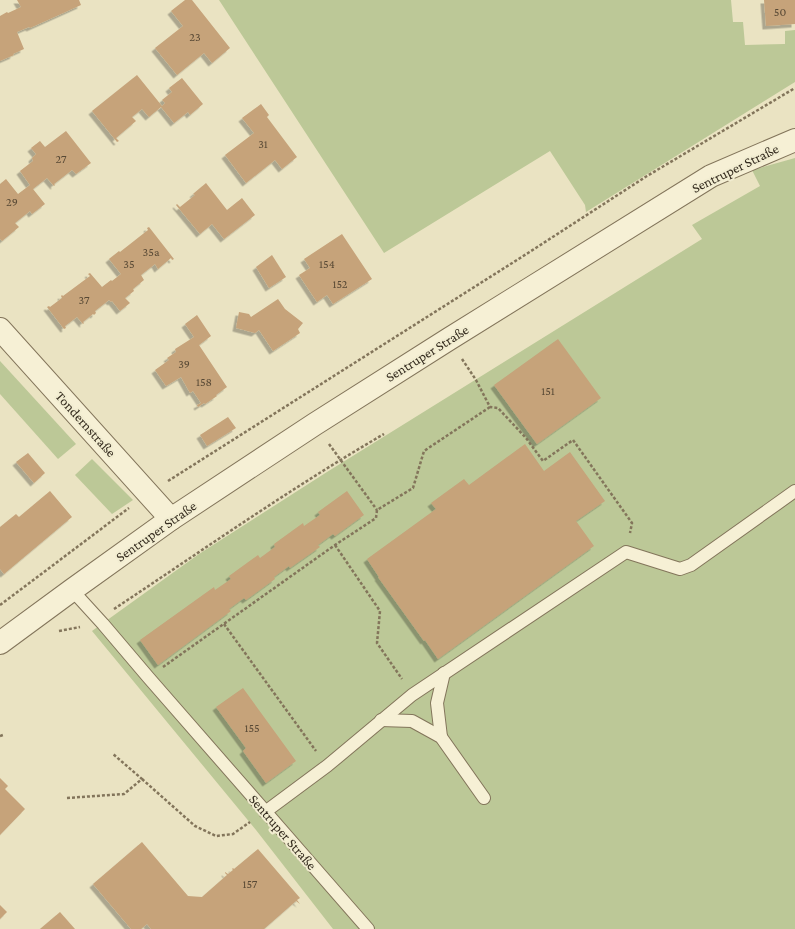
<svg xmlns="http://www.w3.org/2000/svg" width="795" height="929" font-family="'Crimson Pro',serif">
  <defs>
    <filter id="shadow"><feDropShadow dx="-3.5" dy="3.5" stdDeviation="0" flood-color="#0004"/></filter>
  </defs>
  <rect width="100%" height="100%" fill="#eae3c2"/>
  <g fill="#bcc897">
    <path d="M 219,0 L 731,0 L 733,22 L 743,22 L 745,45 L 785,44 L 785,31 L 795,30 L 795,82 L 586,212 L 585,205 L 550,151 L 384,253 Z"/>
    <path d="M 795,158 L 795,929 L 333,929 L 256,830 L 92,631 L 199,554 L 327,472 L 702,239 L 692,225 L 760,186 L 752,170 Z"/>
    <path d="M 0,361 L 76,444 L 58,459 L 0,394 Z"/>
    <path d="M 92,459 L 133,500 L 112,514 L 75,475 Z"/>
  </g>
  <g fill="#c6a37a" filter="url(#shadow)">
    <path d="M 17,0 L 79,0 L 81,5 L 30,28 L 29,27 L 17,32 L 24,49 L 13,54 L 14,55 L 0,61 L 0,16 L 7,12 L 8,13 L 21,7 Z"/>
    <path d="M 185,0 L 192,0 L 230,48 L 212,63 L 204,53 L 177,75 L 155,48 L 183,26 L 171,11 Z"/>
    <path d="M 764,0 L 795,0 L 795,24 L 766,26 Z"/>
    <path d="M 137,75 L 162,106 L 165,103 L 162,100 L 172,92 L 169,88 L 182,78 L 203,104 L 190,115 L 188,112 L 174,123 L 161,107 L 149,117 L 142,109 L 132,117 L 136,121 L 116,138 L 119,141 L 117,142 L 92,111 Z"/>
    <path d="M 261,104 L 269,115 L 267,117 L 297,157 L 282,169 L 275,160 L 246,183 L 225,155 L 254,133 L 242,118 Z"/>
    <path d="M 66,131 L 91,163 L 76,174 L 72,170 L 54,184 L 55,185 L 54,186 L 47,178 L 33,189 L 45,204 L 32,214 L 30,211 L 15,223 L 19,227 L 2,241 L 0,239 L 0,184 L 6,179 L 18,194 L 30,185 L 20,171 L 33,161 L 32,158 L 36,154 L 31,148 L 40,141 L 45,147 Z"/>
    <path d="M 206,183 L 227,210 L 242,198 L 255,215 L 224,239 L 212,224 L 200,234 L 176,205 L 177,204 L 180,207 L 195,195 L 193,194 Z"/>
    <path d="M 149,227 L 174,259 L 172,260 L 171,258 L 158,269 L 155,264 L 141,275 L 144,280 L 133,289 L 134,291 L 125,298 L 130,303 L 120,311 L 112,301 L 111,302 L 109,300 L 95,311 L 96,313 L 94,315 L 93,314 L 83,322 L 84,323 L 83,324 L 77,317 L 65,326 L 66,328 L 64,329 L 47,307 L 49,306 L 50,307 L 62,298 L 61,296 L 62,295 L 63,296 L 90,276 L 88,274 L 90,273 L 102,287 L 111,280 L 112,281 L 121,274 L 109,259 L 119,251 L 120,252 L 148,230 L 147,228 Z"/>
    <path d="M 342,234 L 372,279 L 333,304 L 327,295 L 317,302 L 299,275 L 310,268 L 304,259 Z"/>
    <path d="M 272,255 L 286,277 L 269,288 L 256,267 Z"/>
    <path d="M 278,299 L 285,309 L 303,323 L 298,329 L 300,333 L 273,351 L 259,330 L 255,333 L 236,328 L 239,312 L 249,314 L 251,317 Z"/>
    <path d="M 197,315 L 211,336 L 199,345 L 227,387 L 216,395 L 217,396 L 205,404 L 204,403 L 198,407 L 197,405 L 201,403 L 193,391 L 190,393 L 181,377 L 166,386 L 155,370 L 169,360 L 167,358 L 176,352 L 175,349 L 194,337 L 185,324 Z"/>
    <path d="M 558,339 L 601,398 L 537,444 L 494,385 Z"/>
    <path d="M 228,417 L 236,428 L 207,446 L 200,435 Z"/>
    <path d="M 525,444 L 544,471 L 570,452 L 605,501 L 576,521 L 594,546 L 438,659 L 425,640 L 424,641 L 378,577 L 379,577 L 367,559 L 436,509 L 431,503 L 464,479 L 469,485 Z"/>
    <path d="M 28,453 L 45,473 L 34,483 L 16,462 Z"/>
    <path d="M 50,491 L 72,517 L 4,574 L 0,569 L 0,527 L 16,514 L 19,517 Z"/>
    <path d="M 347,491 L 364,515 L 335,536 L 333,534 L 318,545 L 320,547 L 290,568 L 289,566 L 274,577 L 275,579 L 246,600 L 244,598 L 229,609 L 231,611 L 158,665 L 140,640 L 214,587 L 215,590 L 231,579 L 229,576 L 258,555 L 260,558 L 275,547 L 274,544 L 303,523 L 304,526 L 320,515 L 318,512 Z"/>
    <path d="M 243,688 L 296,761 L 266,783 L 243,751 L 246,748 L 216,707 Z"/>
    <path d="M 0,778 L 8,786 L 5,789 L 25,809 L 0,835 Z"/>
    <path d="M 142,842 L 188,896 L 202,897 L 227,875 L 225,873 L 225,872 L 228,874 L 233,870 L 232,869 L 233,868 L 234,869 L 258,849 L 300,898 L 297,900 L 300,904 L 296,901 L 264,929 L 151,929 L 147,924 L 141,929 L 131,929 L 93,884 Z"/>
    <path d="M 0,905 L 7,912 L 0,919 Z"/>
    <path d="M 60,912 L 75,929 L 40,929 Z"/>
  </g>
  <g fill="none" stroke-linecap="round" stroke-linejoin="round">
    <defs>
      <g id="service">
        <path d="M 72,590 L 103,624 L 148,677 L 368,929"/>
        <path d="M 381,720 L 412,721 L 441,737 L 484,798"/>
        <path d="M 441,737 L 437,703 L 444,673"/>
        <path d="M 265,812 L 327,766 L 412,695 L 626,552 L 680,569 L 691,565 L 795,491"/>
      </g>
      <g id="minor">
        <path d="M 0,329 L 171,519"/>
        <path d="M 0,643 L 72,590 L 171,519 L 315,424 L 449,339 L 711,176 L 795,140"/>
      </g>
    </defs>
    <use href="#service" stroke="#83755b" stroke-width="14"/>
    <use href="#minor" stroke="#83755b" stroke-width="24"/>
    <g stroke="#83755b" stroke-width="2.5" stroke-dasharray="3 2" stroke-linecap="butt">
      <path d="M 462,359 L 476,380 L 490,407 L 498,408 L 526,438 L 543,461 L 573,440 L 632,523 L 630,533"/>
      <path d="M 329,444 L 377,510"/>
      <path d="M 168,481 L 528,253 L 647,176 L 795,88"/>
      <path d="M 335,545 L 380,611 L 377,643 L 402,679"/>
      <path d="M 0,605 L 129,508"/>
      <path d="M 114,609 C 203,550 291,488 384,434"/>
      <path d="M 224,624 L 316,751"/>
      <path d="M 59,631 L 80,627"/>
      <path d="M 163,667 L 335,545 L 376,518 L 377,510 L 413,488 L 424,451 L 490,407"/>
      <path d="M 0,736 L 3,735"/>
      <path d="M 142,779 L 195,826 L 216,836 L 233,834 L 250,822"/>
      <path d="M 67,798 L 124,794 L 142,779 L 113,754"/>
    </g>
    <use href="#service" stroke="#f6f0d5" stroke-width="12"/>
    <use href="#minor" stroke="#f6f0d5" stroke-width="22"/>
  </g>
  <g text-anchor="middle" dominant-baseline="central" stroke-width="4" stroke-linejoin="round" paint-order="stroke">
    <g font-size="12" fill="#584935">
      <text x="780" y="12">50</text>
      <text x="195" y="37">23</text>
      <text x="263" y="144">31</text>
      <text x="61" y="159">27</text>
      <text x="12" y="202">29</text>
      <text x="151" y="252">35a</text>
      <text x="129" y="264">35</text>
      <text x="327" y="264">154</text>
      <text x="340" y="284">152</text>
      <text x="84" y="300">37</text>
      <text x="184" y="364">39</text>
      <text x="204" y="382">158</text>
      <text x="548" y="391">151</text>
      <text x="252" y="728">155</text>
      <text x="250" y="884">157</text>
    </g>
    <g font-size="14" fill="#342b1e" stroke="#f2edd1">
      <text transform="translate(735 168) rotate(-26)">Sentruper Straße</text>
      <text transform="translate(427 353) rotate(-32)">Sentruper Straße</text>
      <text transform="translate(86 424) rotate(48)">Tondernstraße</text>
      <text transform="translate(156 531) rotate(-35)">Sentruper Straße</text>
      <text transform="translate(283 832) rotate(49)">Sentruper Straße</text>
    </g>
  </g>
</svg>
